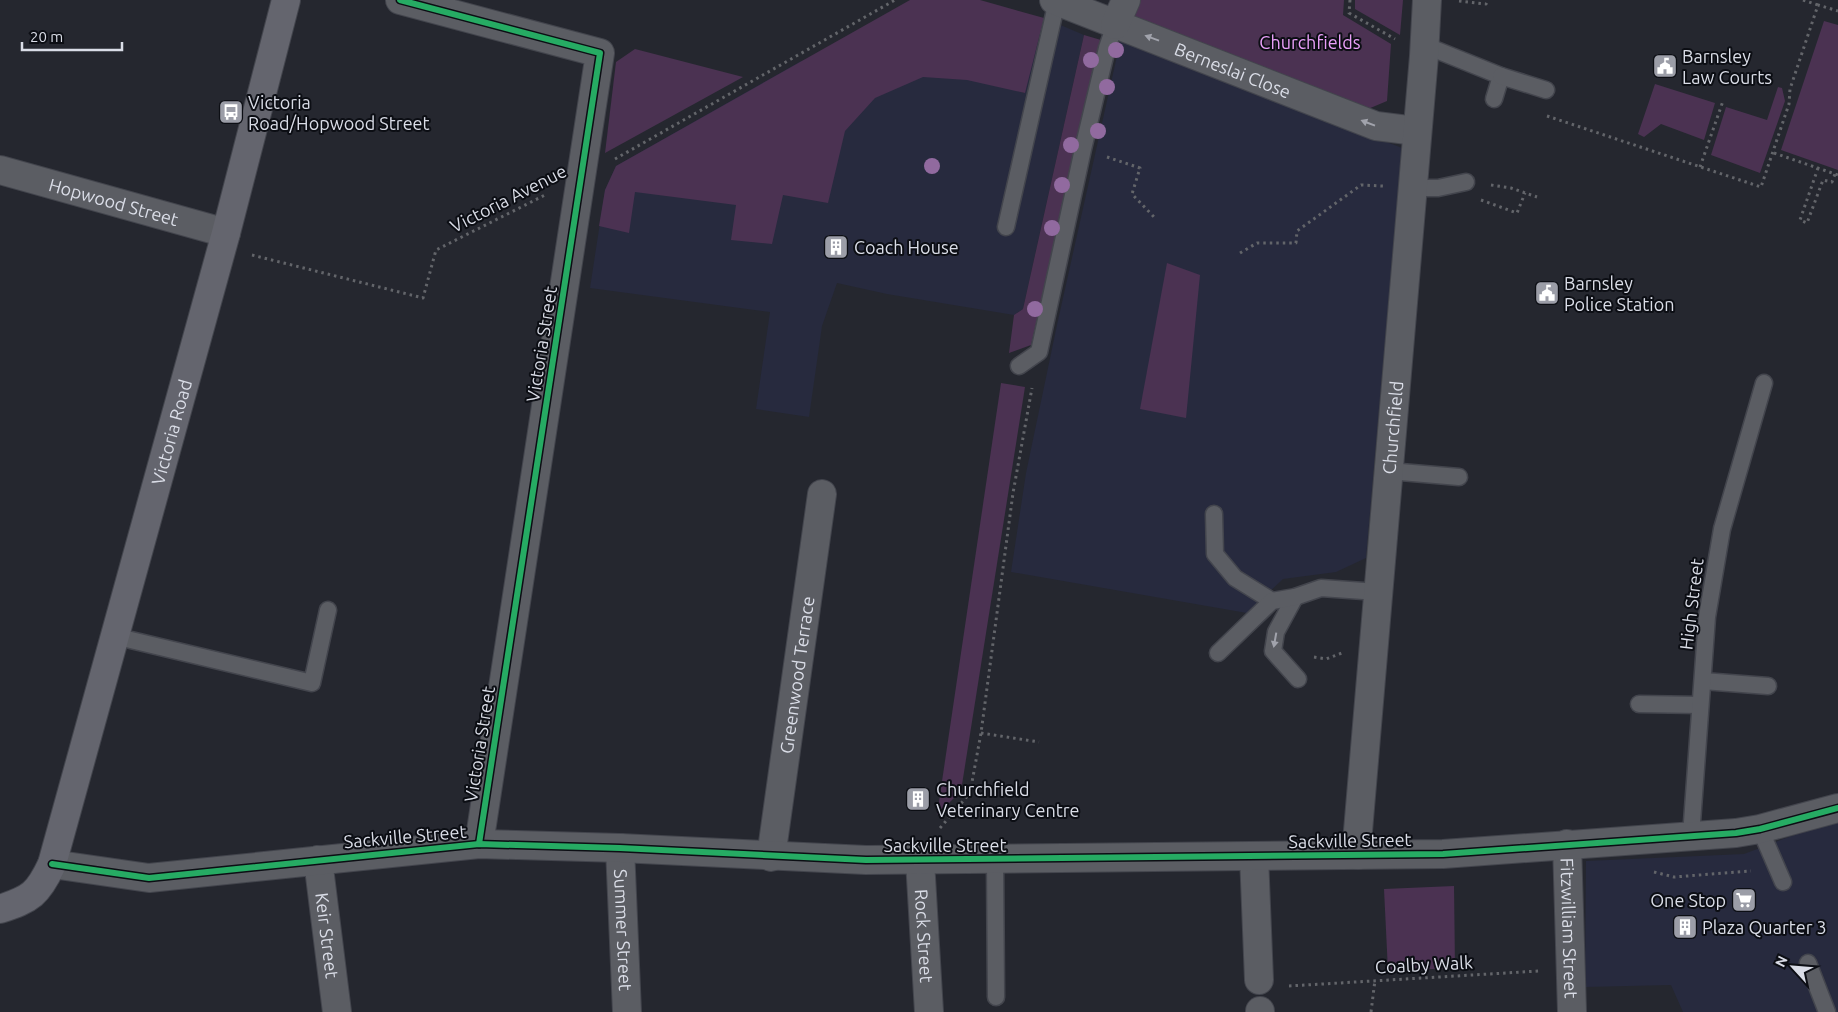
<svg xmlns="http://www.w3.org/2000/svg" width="1838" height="1012" font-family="Ubuntu,sans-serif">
  <rect width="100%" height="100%" fill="#25272f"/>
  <g fill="#272a3e">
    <path d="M 1044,18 L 1084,35 L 1023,309 L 1014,315 L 887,294 L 837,283 L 822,326 L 809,417 L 756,409 L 770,312 L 590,288 L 605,190 L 616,166 L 801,61 L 894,47 L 1024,93 Z"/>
    <path d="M 1121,38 L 1402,148 L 1366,558 L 1336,572 L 1283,579 L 1247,613 L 1011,572 L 1026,473 L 1057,325 Z"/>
    <path d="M 1838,818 L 1838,1012 L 1683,1012 L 1671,985 L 1585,987 L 1586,861 L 1744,854 Z"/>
  </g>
  <g fill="#4b3252">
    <path d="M 910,0 L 980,0 L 1044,18 L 1025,93 L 967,80 L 923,77 L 875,98 L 845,131 L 828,203 L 783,195 L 772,244 L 731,240 L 736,205 L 635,192 L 629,233 L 599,226 L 605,190 L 616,166 Z"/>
    <path d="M 1140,0 L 1344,0 L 1343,15 L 1391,44 L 1387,101 L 1368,109 L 1134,18 Z"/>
    <path d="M 1355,0 L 1403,0 L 1400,35 L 1355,9 Z"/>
    <path d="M 1824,21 L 1838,25 L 1838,170 L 1781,150 Z"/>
    <path d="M 1084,35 L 1101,40 L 1031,345 L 1009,353 L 1014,315 L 1023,309 Z"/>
    <path d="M 635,49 L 743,77 L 605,153 L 616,62 Z"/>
    <path d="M 1655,84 L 1715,103 L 1704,140 L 1661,124 L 1644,137 L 1638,134 Z"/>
    <path d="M 1778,87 L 1782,88 L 1785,101 L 1760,173 L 1711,155 L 1726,107 L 1767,120 Z"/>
    <path d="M 1167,263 L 1200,275 L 1186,418 L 1140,409 Z"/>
    <path d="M 1001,383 L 1025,387 L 961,791 L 937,815 Z"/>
    <path d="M 1454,886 L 1455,968 L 1388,971 L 1384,889 Z"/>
  </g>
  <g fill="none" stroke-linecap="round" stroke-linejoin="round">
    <defs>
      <g id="lane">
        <path d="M 1424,45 L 1501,76 L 1494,99"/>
        <path d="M 1501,76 L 1546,90"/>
        <path d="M 1411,188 L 1438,188 L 1466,182"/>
        <path d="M 1006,227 L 1057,1"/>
        <path d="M 1019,366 L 1039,352 L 1083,149 L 1107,48 L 1115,25"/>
        <path d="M 1389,471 L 1459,477"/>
        <path d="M 1214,514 L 1215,554 L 1235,578 L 1272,601"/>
        <path d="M 1295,597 L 1276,632 L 1273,651 L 1298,679"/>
        <path d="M 114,636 L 312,683 L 328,610"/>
        <path d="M 1218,653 L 1272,601 L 1295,597 L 1321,588 L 1378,592"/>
        <path d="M 1703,681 L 1768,686"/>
        <path d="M 1639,704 L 1700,705"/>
        <path d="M 1760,829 L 1783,882"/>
        <path d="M 1691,836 L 1707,617 L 1722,529 L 1764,383"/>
        <path d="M 995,860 L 996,997"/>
        <path d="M 1808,963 L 1827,1012"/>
      </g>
      <g id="street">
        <path d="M 400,0 L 600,53 L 479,844"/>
        <path id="s1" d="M 1054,0 L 1376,126 L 1416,131"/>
        <path d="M 1115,25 L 1126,0"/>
        <path id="s2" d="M 0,170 L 226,233"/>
        <path id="s3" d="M 1567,844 L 1572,1012"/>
        <path id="s4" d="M 620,848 L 627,1012"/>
        <path id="s5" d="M 1358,855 L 1358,831 L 1424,56 L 1427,0"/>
        <path d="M 1254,856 L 1259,980"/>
        <path id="s6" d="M 771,857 L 822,494"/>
        <path id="s7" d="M 318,860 L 337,1012"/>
        <path id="s8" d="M 920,861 L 929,1012"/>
        <path d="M 52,864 L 149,878 L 479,844 L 620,848 L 866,860 L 1443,854 L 1736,833 L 1760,829 L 1838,808"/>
        <path d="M 1260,1011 L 1260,1012"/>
      </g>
      <g id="secondary">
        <path id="s9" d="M 0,909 C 31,899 38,894 52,864 L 226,233 L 286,0"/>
      </g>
    </defs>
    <use href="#lane" stroke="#43454d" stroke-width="19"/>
    <use href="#street" stroke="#43454d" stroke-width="30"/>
    <use href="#secondary" stroke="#43454d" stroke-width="30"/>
    <g stroke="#63656a" stroke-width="3" stroke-dasharray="2.5 4" stroke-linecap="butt">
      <path d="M 1350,0 L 1349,13 L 1395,39"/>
      <path d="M 1803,0 L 1818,5"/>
      <path d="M 1459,1 L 1486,4 L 1488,0"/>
      <path d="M 1547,116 L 1761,187 L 1789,104 L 1790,89 L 1818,5 L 1838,11"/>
      <path d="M 1774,153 L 1838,175"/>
      <path d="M 1107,157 L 1140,168 L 1132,194 L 1155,218"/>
      <path d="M 615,159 L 895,0"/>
      <path d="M 1700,167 L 1723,101"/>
      <path d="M 1818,168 L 1800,220 L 1807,223 L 1823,180 L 1832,182 L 1835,174"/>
      <path d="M 1491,185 L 1511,188 L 1537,197"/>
      <path d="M 1481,200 L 1517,213 L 1525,193"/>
      <path d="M 1240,253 L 1257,243 L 1296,243 L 1297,231 L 1361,185 L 1383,186"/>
      <path d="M 252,255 L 423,298 L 436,250 L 547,194"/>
      <path d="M 1314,657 L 1326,659 L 1342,653"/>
      <path d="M 981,733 L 1039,742"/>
      <path d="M 940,828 L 970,793 L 981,733 L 1013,493 L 1032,388"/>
      <path d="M 1654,872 L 1674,877 L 1751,871"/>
      <path d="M 1289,986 L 1539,971"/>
      <path d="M 1371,1012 L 1375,980"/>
    </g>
    <use href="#lane" stroke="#5b5d63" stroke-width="16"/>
    <use href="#street" stroke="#5b5d63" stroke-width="28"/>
    <use href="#secondary" stroke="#64656e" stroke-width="28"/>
    <defs>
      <g id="cycleway">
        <path d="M 400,0 L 600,53 L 479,844"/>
        <path d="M 52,864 L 149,878 L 479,844 L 620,848 L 866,860 L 1443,854 L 1736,833 L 1760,829 L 1838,808"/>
      </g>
    </defs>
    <use href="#cycleway" stroke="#0c0e14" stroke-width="9"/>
    <use href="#cycleway" stroke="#26ab63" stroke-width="6"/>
  </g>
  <g fill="#916a9f">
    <circle cx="1116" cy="50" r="8"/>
    <circle cx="1091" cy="60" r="8"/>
    <circle cx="1107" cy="87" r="8"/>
    <circle cx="1098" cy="131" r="8"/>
    <circle cx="1071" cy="145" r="8"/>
    <circle cx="932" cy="166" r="8"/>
    <circle cx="1062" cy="185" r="8"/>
    <circle cx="1052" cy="228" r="8"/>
    <circle cx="1035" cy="309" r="8"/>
  </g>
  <defs><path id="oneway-solid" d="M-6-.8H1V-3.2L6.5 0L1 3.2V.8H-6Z" transform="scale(1.25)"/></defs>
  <g fill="#a1a3ac">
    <use href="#oneway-solid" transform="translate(1152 38) rotate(-160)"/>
    <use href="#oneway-solid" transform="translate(1368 123) rotate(-159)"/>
    <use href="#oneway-solid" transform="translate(1275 640) rotate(100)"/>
  </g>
  <defs>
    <symbol id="civic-square" viewBox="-11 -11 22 22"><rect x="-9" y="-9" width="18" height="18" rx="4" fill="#9b9da7" stroke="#0c0e14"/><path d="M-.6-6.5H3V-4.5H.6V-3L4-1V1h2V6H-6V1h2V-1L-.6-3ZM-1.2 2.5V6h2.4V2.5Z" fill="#fff"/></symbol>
    <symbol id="bus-square" viewBox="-11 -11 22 22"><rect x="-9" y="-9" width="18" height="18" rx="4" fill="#9b9da7" stroke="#0c0e14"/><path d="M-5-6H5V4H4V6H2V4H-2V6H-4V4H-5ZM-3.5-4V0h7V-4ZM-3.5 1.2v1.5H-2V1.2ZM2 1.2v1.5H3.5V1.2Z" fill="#fff"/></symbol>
    <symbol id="building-square" viewBox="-11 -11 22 22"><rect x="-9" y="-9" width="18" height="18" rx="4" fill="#9b9da7" stroke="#0c0e14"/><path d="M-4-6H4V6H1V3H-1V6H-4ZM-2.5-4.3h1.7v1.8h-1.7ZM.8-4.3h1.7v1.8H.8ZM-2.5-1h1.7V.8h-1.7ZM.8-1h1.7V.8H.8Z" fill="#fff"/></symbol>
    <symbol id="supermarket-square" viewBox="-11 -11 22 22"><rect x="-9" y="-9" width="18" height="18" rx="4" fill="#9b9da7" stroke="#0c0e14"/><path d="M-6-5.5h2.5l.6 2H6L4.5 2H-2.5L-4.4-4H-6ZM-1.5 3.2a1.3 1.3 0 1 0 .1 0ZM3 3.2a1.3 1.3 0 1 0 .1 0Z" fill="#fff"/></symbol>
  </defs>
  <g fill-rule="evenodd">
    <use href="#civic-square" x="1651" y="52" width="28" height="28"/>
    <use href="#bus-square" x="217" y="98" width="28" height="28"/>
    <use href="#building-square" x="822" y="233" width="28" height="28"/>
    <use href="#civic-square" x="1533" y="279" width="28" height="28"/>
    <use href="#building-square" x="904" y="785" width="28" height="28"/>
    <use href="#supermarket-square" x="1730" y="886" width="28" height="28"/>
    <use href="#building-square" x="1671" y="913" width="28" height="28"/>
  </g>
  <g text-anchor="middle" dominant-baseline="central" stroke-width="4" stroke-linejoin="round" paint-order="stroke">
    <g font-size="18" fill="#eaa0fa" stroke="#0c0e14">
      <text x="1310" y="42">Churchfields</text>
    </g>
    <g font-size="18" fill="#dadde7" stroke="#0c0e14" text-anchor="start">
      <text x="1682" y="56">Barnsley<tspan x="1682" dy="21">Law Courts</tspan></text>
      <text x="248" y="102">Victoria<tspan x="248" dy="21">Road/Hopwood Street</tspan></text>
      <text x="854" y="247">Coach House</text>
      <text x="1564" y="283">Barnsley<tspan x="1564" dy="21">Police Station</tspan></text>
      <text x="936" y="789">Churchfield<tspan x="936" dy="21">Veterinary Centre</tspan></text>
      <text x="1726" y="900" text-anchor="end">One Stop</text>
      <text x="1702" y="927">Plaza Quarter 3</text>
    </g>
    <g font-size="18" fill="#dadde7" stroke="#0c0e14">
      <text stroke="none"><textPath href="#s1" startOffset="192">Berneslai Close</textPath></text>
      <text transform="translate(508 198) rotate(-27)">Victoria Avenue</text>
      <text stroke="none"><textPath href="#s2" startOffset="118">Hopwood Street</textPath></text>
      <text transform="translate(541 344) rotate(-81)">Victoria Street</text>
      <text stroke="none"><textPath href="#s5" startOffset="429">Churchfield</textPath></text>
      <text stroke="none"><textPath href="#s9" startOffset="520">Victoria Road</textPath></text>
      <text transform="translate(1691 604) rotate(-83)">High Street</text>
      <text stroke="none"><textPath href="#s6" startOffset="184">Greenwood Terrace</textPath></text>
      <text transform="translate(479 744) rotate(-81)">Victoria Street</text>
      <text transform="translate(405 836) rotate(-5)">Sackville Street</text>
      <text transform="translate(1350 840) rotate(-1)">Sackville Street</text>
      <text x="945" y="845">Sackville Street</text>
      <text stroke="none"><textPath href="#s3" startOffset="84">Fitzwilliam Street</textPath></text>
      <text stroke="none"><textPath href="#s4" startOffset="82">Summer Street</textPath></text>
      <text stroke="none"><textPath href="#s7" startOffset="76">Keir Street</textPath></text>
      <text stroke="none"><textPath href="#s8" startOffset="75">Rock Street</textPath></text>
      <text transform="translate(1424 964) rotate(-3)">Coalby Walk</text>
    </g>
  </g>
  <g transform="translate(1793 967) rotate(296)" stroke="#0c0e14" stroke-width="4" paint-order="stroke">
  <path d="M0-4L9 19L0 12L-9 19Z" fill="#dadde7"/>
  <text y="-8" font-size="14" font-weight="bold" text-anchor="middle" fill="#dadde7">N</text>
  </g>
  <path d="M22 42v8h100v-8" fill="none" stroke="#dadde7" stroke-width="2.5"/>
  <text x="30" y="42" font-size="15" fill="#dadde7" stroke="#0c0e14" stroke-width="4" paint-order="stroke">20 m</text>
</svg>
